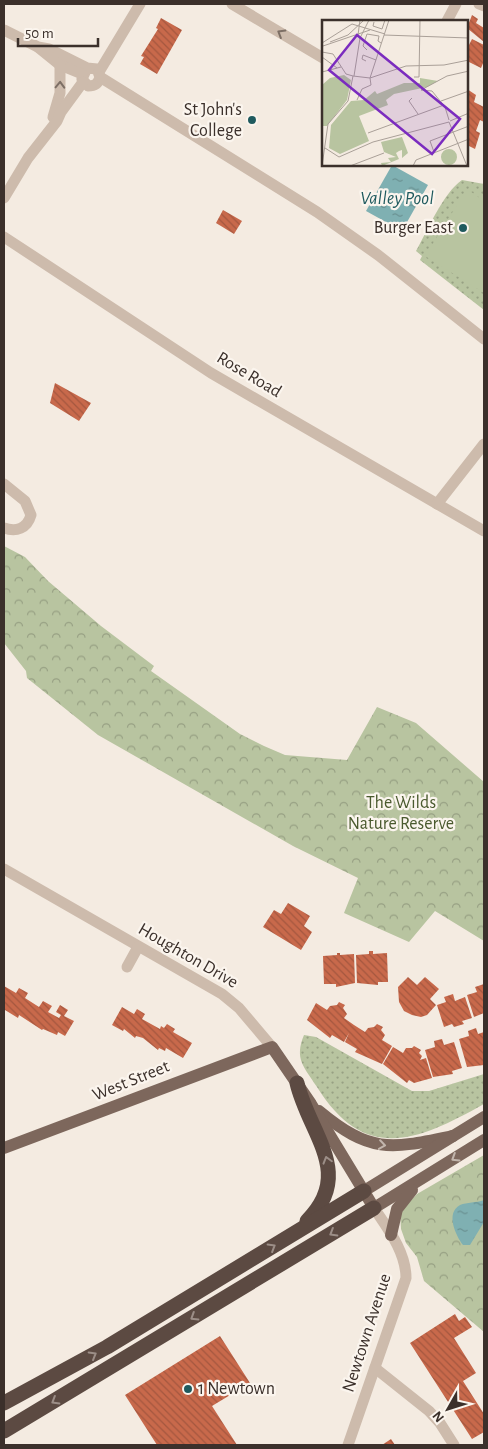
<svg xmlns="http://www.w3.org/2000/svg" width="488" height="1449" font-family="'Alegreya Sans',sans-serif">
  <defs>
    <pattern id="grass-dots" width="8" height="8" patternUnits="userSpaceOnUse" patternTransform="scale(1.25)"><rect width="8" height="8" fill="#b8c4a0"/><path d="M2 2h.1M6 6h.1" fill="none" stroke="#97a083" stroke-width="1.8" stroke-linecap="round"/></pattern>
    <pattern id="park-crowns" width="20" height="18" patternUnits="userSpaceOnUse" patternTransform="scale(1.25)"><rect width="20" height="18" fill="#b8c4a0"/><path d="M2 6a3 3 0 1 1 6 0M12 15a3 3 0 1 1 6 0" fill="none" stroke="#97a083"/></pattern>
    <pattern id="water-ripples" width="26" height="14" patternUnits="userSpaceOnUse" patternTransform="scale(1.25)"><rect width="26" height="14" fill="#7fb0b2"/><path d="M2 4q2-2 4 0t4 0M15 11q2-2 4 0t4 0" fill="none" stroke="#699091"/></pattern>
    <pattern id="building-back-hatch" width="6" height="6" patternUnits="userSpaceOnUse" patternTransform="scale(1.25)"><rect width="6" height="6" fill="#c8694b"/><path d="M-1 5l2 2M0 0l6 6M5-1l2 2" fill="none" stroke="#a4573f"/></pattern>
  </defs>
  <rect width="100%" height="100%" fill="#f4ebe1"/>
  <g fill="url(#grass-dots)">
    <path d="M 462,180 L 484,184 L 484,310 L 420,260 L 422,256 L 416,251 C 428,230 443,193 462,180 Z"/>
    <path d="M 304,1035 L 316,1037 L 412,1091 L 429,1091 L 484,1074 L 484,1104 C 418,1141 365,1164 317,1087 C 304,1067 294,1059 304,1035 Z"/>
  </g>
  <g fill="url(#park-crowns)">
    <path d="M 4,546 L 25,557 L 48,581 L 101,626 L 154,666 L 151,671 L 240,734 L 264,746 L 285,755 L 347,760 L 377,707 L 416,723 L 484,782 L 484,941 L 435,911 L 409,942 L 344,913 L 358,878 L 293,846 L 98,735 L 27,678 L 26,671 L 4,643 Z"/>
    <path d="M 484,1155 L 484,1332 L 424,1281 L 417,1257 L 406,1243 L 401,1229 L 400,1212 L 417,1194 Z"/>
  </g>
  <path fill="#b8c4a0" d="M 467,189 L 484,201 L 484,293 L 425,256 Z"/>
  <g fill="url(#water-ripples)">
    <path d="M 392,165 L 428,185 L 402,231 L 366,211 Z"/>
    <path d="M 484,1200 L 484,1222 L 470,1245 L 463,1245 C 456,1236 445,1213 460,1205 C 467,1202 476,1203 484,1200 Z"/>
  </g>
  <g fill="url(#building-back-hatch)">
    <path d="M 472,15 L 478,19 L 476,23 L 484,28 L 484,42 L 467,28 Z"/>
    <path d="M 161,18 L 182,30 L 157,74 L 140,64 L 144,57 L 141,56 L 158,29 L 156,28 Z"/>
    <path d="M 472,39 L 484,45 L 484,61 L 481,68 L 467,61 L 467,49 Z"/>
    <path d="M 467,89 L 476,95 L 474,102 L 484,107 L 484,122 L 480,120 L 476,131 L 480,133 L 475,149 L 467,145 Z"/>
    <path d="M 223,210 L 242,221 L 234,234 L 216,223 Z"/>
    <path d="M 55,383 L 91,403 L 79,421 L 50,403 Z"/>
    <path d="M 288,903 L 310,916 L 304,926 L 312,932 L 301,950 L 263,927 L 274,910 L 281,914 Z"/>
    <path d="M 369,951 L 373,951 L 373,954 L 387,953 L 388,982 L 378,982 L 378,985 L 357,983 L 356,955 L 369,954 Z"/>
    <path d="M 337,953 L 340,953 L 340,955 L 354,954 L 355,983 L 336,987 L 336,984 L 324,984 L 323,956 L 337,955 Z"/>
    <path d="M 408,977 L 417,985 L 425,977 L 439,989 L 430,999 L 436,1005 L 427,1015 L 421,1017 L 412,1015 L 404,1011 L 399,1002 L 398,987 Z"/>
    <path d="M 484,984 L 484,1013 L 474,1017 L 467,995 L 477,992 L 475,987 Z"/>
    <path d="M 4,986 L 16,993 L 19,988 L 28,993 L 25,998 L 39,1007 L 43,1001 L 52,1006 L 48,1012 L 59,1018 L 61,1015 L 56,1012 L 60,1005 L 68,1010 L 64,1016 L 74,1021 L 65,1036 L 58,1032 L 57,1035 L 43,1029 L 42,1030 L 19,1015 L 18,1018 L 5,1010 Z"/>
    <path d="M 453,994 L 455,1001 L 465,997 L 472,1018 L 462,1021 L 464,1024 L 454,1027 L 452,1024 L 444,1027 L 437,1005 L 446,1002 L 444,997 Z"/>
    <path d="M 339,1002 L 345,1005 L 343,1008 L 347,1014 L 344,1018 L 354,1025 L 365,1032 L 368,1028 L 374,1027 L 377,1024 L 383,1027 L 381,1030 L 385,1035 L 382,1040 L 392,1046 L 382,1064 L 355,1052 L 357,1049 L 345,1042 L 349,1033 L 344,1042 L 332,1035 L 330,1038 L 307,1020 L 316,1003 L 327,1010 L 330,1006 L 337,1005 Z"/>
    <path d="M 122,1007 L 134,1014 L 137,1009 L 145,1014 L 142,1019 L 160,1029 L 161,1026 L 164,1028 L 167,1024 L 175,1029 L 173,1032 L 192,1043 L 183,1058 L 166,1048 L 165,1051 L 159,1048 L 158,1050 L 143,1038 L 136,1036 L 135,1038 L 124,1029 L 123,1031 L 112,1025 Z"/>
    <path d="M 476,1028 L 478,1034 L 484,1032 L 484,1065 L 467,1067 L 459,1039 L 469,1036 L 468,1031 Z"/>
    <path d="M 442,1039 L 444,1045 L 454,1042 L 462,1068 L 452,1071 L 453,1074 L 433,1077 L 425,1050 L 435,1047 L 434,1041 Z"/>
    <path d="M 414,1046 L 421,1050 L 419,1053 L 422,1056 L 420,1060 L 426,1058 L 432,1078 L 414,1083 L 409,1080 L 407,1083 L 383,1064 L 393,1047 L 403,1053 L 406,1048 L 412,1048 Z"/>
    <path d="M 455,1314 L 459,1321 L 465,1317 L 472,1327 L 454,1338 L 476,1373 L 463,1381 L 484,1414 L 484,1432 L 472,1439 L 410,1343 Z"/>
    <path d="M 220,1336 L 250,1383 L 212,1406 L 237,1445 L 157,1445 L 125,1395 Z"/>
    <path d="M 391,1439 L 395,1445 L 382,1445 Z"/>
  </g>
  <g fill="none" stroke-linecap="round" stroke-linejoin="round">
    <g stroke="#cdbbac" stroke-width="11">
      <path d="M 232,4 L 323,58"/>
      <path d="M 479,4 L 484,6"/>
      <path d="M 447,21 L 456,4"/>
      <path d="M 4,30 L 38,47 L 49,49 L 87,68 L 97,69 L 100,77 C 98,84 95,86 88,86 L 82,79 L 87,68"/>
      <path d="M 39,48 L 60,65 L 82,74"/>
      <path d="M 99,72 L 140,4"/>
      <path d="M 100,77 L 317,212 L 378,255 L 484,339"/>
      <path d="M 53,117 L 60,93 L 60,65"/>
      <path d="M 4,198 L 28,158 L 57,121 L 61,112 L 83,82"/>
      <path d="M 4,237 L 211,373 L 484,531"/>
      <path d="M 4,484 L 25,501 L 31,515 C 27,529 16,532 4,528"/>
      <path d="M 437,504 L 484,444"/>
      <path d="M 4,869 L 222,994 L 239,1008 L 272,1047"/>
      <path d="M 127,967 L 138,947"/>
      <path d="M 375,1368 L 429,1411 L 440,1423 L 454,1445"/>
      <path d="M 348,1445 L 406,1278 C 406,1252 388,1229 374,1208"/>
    </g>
    <g stroke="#7d675c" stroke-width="12">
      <path d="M 319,1111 C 371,1154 390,1149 453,1136"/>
      <path d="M 4,1148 L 272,1047 L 311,1104 L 374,1208 L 484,1140"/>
      <path d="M 364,1191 L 484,1117"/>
      <path d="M 391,1235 L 397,1209 L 412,1190"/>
    </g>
    <g stroke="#5c4a42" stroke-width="15">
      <path d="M 297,1083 C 309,1134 355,1173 307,1221"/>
      <path d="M 4,1403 L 107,1347 L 364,1191"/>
      <path d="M 4,1431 L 374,1208"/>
    </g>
  </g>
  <defs><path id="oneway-chevron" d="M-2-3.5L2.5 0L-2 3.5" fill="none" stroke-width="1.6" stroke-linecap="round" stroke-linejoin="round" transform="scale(1.25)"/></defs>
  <g stroke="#7d6f65">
    <use href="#oneway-chevron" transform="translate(281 33) rotate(-149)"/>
    <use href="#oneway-chevron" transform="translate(60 85) rotate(-88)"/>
  </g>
  <g stroke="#c2b5ac">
    <use href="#oneway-chevron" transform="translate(382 1145) rotate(8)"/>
    <use href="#oneway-chevron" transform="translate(455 1158) rotate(148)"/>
  </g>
  <g stroke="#9c8e87">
    <use href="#oneway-chevron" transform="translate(327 1160) rotate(-106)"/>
    <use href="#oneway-chevron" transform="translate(333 1233) rotate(149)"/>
    <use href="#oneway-chevron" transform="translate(272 1247) rotate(-31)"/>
    <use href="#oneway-chevron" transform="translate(194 1317) rotate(148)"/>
    <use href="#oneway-chevron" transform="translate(93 1355) rotate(-30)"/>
    <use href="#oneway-chevron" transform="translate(55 1401) rotate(149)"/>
  </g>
  <g fill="#1f5a5e" stroke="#fbf5ee" stroke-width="2">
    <circle cx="252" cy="120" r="5"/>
    <circle cx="463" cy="228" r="5"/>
    <circle cx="188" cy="1389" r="5"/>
  </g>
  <g text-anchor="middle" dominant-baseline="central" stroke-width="4.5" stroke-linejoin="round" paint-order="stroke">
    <g font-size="18" fill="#3b302b" stroke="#fbf5ee" text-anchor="end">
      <text x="242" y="110">St John's<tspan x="242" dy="21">College</tspan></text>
      <text x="453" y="228">Burger East</text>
      <text x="198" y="1389" text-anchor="start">1 Newtown</text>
    </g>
    <g font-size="18" fill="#3b302b" stroke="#fbf5ee">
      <text transform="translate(249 375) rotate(31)">Rose Road</text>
      <text transform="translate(188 956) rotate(30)">Houghton Drive</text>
      <text transform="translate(131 1081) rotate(-22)">West Street</text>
      <text transform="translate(367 1333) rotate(-72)">Newtown Avenue</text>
    </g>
    <g font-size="18" fill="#4a5a2e" stroke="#fbf5ee">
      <text x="401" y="803">The Wilds<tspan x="401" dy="21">Nature Reserve</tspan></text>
    </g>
    <g font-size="19" font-style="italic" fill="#1f5a5e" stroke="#fbf5ee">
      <text x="397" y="198">Valley Pool</text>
    </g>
  </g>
  <g transform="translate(322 20)">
    <rect width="146" height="146" fill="#f4ebe1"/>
    <path d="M 80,117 L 86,133 L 80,138 L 80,130 L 77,131 L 74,133 L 77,139 L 60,146 L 59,143 L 69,142 L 66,138 L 74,137 L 62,132 L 59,122 Z" fill="#b8c4a0"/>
    <path d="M 22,55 L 29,60 L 25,80 L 5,106 L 1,106 L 0,65 L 8,58 ZM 98,58 L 116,61 L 105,67 L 72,74 L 64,80 L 66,85 L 37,96 L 47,121 L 18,134 L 7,128 L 9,105 L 29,81 L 42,80 L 53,71 L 55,74 L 82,63 L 98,63 Z" fill="#b8c4a0"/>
    <path d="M 79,119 L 83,127 L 67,134 L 63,124 ZM119 137a8 8 0 1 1 16 0a8 8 0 1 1-16 0Z" fill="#b8c4a0"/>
    <path fill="none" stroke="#aaa098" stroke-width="1" d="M 52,2 L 51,6 L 60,9 L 63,0M 36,15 L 38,0M 62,15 L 147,18M 8,22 L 26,15 L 42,0M 0,23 L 30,4 L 63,14M 1,26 L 48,10M 45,30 L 41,26 L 45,14 L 57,16 L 56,21 L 59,23M 0,32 L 11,34 L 24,54 L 31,56M 0,37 L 15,48M 44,41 L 40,39 L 41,35 L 54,40M 0,52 L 19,47M 32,56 L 38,18 L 47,0M 92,57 L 97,57 L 98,0M 90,78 L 87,81 L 96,94M 35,80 L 40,69 L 49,65 L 48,58 L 84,46 L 122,45 L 147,40M 119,81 L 147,71M 127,100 L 123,87 L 110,71 L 99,70 L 125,56 L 147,51M 128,101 L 147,93M 127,102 L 145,146M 46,113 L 122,85M 3,128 L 17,137 L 51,122 L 127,102M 112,132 L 108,121 L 147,106M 0,146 L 6,104 L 26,81 L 31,56 L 48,58 L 67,0M 28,146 L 62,133M 91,146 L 94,140 L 147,119"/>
    <path fill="#7b2cbf" fill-opacity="0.15" stroke="#7b2cbf" stroke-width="2.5" d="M 35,15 L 138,99 L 110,134 L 7,50 Z"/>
    <rect width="146" height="146" fill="none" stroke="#3b302b" stroke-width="2.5"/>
  </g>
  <rect width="488" height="1449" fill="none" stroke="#3b302b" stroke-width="10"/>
  <g transform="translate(448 1409) rotate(231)" stroke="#fbf5ee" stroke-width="4" paint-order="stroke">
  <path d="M0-4L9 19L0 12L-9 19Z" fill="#3b302b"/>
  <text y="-8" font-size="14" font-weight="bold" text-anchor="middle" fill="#3b302b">N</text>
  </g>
  <path d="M18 38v8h80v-8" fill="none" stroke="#3b302b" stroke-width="2.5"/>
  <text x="25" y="38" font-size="15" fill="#3b302b" stroke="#fbf5ee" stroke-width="4" paint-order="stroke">50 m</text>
</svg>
